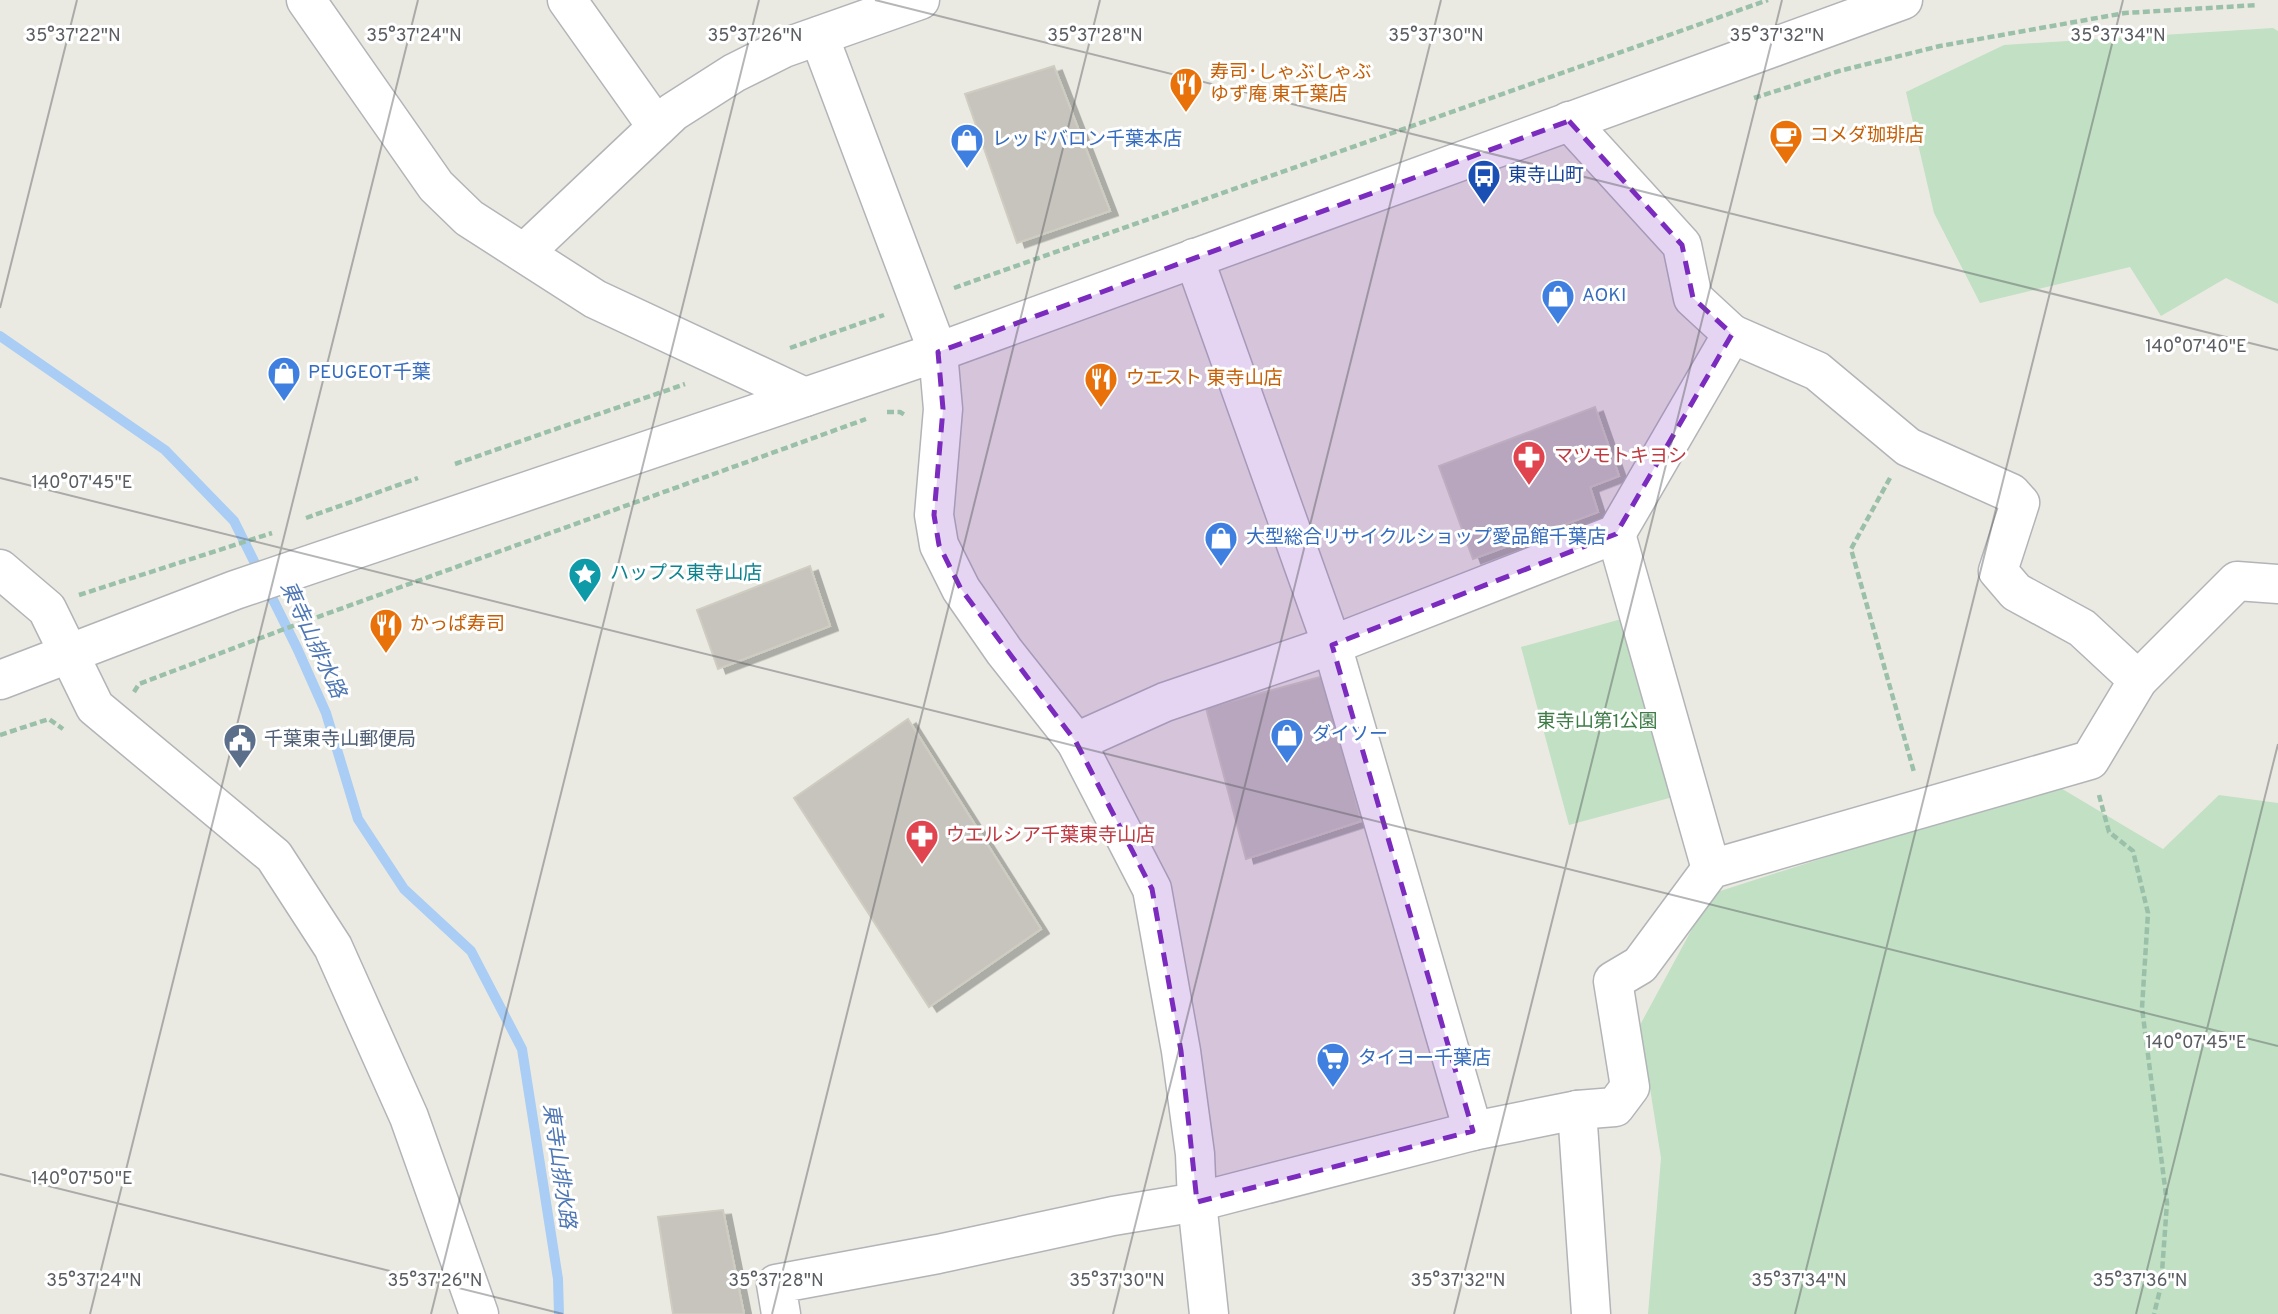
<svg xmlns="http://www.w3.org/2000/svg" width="2278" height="1314" font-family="Overpass,'Noto Sans JP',sans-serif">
  <defs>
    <filter id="shadow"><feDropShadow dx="8" dy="4.5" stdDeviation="0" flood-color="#0004"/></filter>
  </defs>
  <rect width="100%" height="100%" fill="#ebeae2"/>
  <g fill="#c1e0c4">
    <path d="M 2273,28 L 2278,31 L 2278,304 L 2226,278 L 2161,316 L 2130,267 L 1980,303 L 1934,213 L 1906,92 L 2004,45 Z"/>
    <path d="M 1625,618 L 1673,797 L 1569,825 L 1521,647 Z"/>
    <path d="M 2054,784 L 2163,849 L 2219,795 L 2278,803 L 2278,1314 L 1648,1314 L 1661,1158 L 1640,1025 L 1711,894 Z"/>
  </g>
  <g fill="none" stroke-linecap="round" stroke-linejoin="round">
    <path stroke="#a9cdf4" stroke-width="10" d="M 0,336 L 165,450 L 234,521 L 297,648 L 326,713 L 358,819 L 404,889 L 471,951 L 522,1049 L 558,1279 L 559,1314"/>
  </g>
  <g fill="#c7c4be" stroke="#cfccc1" stroke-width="2" filter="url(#shadow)">
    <path d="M 1054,66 L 1110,211 L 1017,243 L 965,94 Z"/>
    <path d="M 1595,407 L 1619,476 L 1590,487 L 1598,512 L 1473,559 L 1439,466 Z"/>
    <path d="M 810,566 L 830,626 L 718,669 L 697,610 Z"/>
    <path d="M 1324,676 L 1361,821 L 1246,859 L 1206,708 Z"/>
    <path d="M 908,719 L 1041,929 L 929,1007 L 794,798 Z"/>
    <path d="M 723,1210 L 744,1314 L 673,1314 L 658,1217 Z"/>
  </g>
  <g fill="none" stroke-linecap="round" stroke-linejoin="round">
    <defs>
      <g id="minor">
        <path d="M 306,0 L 436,186 L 469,218 L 595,299 L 805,397"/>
        <path d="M 567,0 L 657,127"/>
        <path d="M 819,36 L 938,352 L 943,409 L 934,515 L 939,545 L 961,589 L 1004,651 L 1076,742 L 1152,889 L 1181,1051 L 1195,1154 L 1197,1202 L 1209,1314"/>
        <path d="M 524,253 L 673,112 L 734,73 L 784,48 L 920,0"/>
        <path d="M 1194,258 L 1332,645 L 1473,1131"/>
        <path d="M 1732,334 L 1817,371 L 1908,447 L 2011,493 L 2020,503 L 1998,571 L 2016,592 L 2082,628 L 2138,680"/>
        <path d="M 1616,534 L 1711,869"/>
        <path d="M 0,569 L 47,609 L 95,707 L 274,856 L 333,947 L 409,1117 L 479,1314"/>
        <path d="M 0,680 L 235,590 L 938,352 L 1903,0"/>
        <path d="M 1076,742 L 1165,702 L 1332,645 L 1616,534 L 1732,334 L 1693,298 L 1682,245 L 1569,121"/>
        <path d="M 1577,1110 L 1591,1314"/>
        <path d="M 781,1314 L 776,1284 L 938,1254 L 1113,1216 L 1197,1202 L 1473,1131 L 1577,1110 L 1615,1107 L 1630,1087 L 1613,981 L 1640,965 L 1711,869 L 2090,760 L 2138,680 L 2237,581 L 2278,584"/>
      </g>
    </defs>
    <use href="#minor" stroke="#b2b4b8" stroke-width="41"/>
    <g stroke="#9bc0a9" stroke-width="4.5" stroke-dasharray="7 3.5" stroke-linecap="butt">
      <path d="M 1754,98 L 1839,71 L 1940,46 L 2125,13 L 2258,5"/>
      <path d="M 954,288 L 1768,0"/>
      <path d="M 790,348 L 884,315"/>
      <path d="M 887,412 L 900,412 L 905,415"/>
      <path d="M 455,464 L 685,384"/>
      <path d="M 1890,478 L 1851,549 L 1914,772"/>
      <path d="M 306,518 L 418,478"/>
      <path d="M 79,595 L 272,533"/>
      <path d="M 134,692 L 139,684 L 279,631 L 866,419"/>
      <path d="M 0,735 L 49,719 L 63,729"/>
      <path d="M 2099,795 L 2109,832 L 2133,851 L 2148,913 L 2142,1008 L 2167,1203 L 2161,1286 L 2154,1314"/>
    </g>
    <use href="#minor" stroke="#fff" stroke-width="38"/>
  </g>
  <path fill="#7b2cbf" fill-opacity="0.2" stroke="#7b2cbf" stroke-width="5" stroke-dasharray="14 9" stroke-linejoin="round" d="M 1569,121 L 1682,245 L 1693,298 L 1732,334 L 1616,534 L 1332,645 L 1473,1131 L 1197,1202 L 1181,1051 L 1152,889 L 1076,742 L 961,589 L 939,545 L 934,515 L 943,409 L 938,352 Z"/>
  <path fill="none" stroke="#5a5d61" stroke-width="2" stroke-opacity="0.45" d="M 875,0 L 2278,350M 0,308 L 77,0M 0,478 L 2278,1046M 0,1174 L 563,1314M 90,1314 L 418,0M 431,1314 L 759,0M 772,1314 L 1100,0M 1113,1314 L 1441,0M 1454,1314 L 1782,0M 1795,1314 L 2123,0M 2136,1314 L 2278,744"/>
  <defs>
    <symbol id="restaurant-pin" viewBox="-11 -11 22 30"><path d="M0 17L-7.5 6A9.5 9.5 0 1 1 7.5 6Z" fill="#e8710a" stroke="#fff"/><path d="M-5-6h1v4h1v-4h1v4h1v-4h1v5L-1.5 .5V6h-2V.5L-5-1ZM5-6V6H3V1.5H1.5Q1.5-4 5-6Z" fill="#fff"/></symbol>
    <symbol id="cafe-pin" viewBox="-11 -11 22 30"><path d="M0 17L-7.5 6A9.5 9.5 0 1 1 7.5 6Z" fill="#e8710a" stroke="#fff"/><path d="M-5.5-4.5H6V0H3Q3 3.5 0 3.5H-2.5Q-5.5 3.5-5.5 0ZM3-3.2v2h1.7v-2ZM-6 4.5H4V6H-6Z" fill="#fff"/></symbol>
    <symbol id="shop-pin" viewBox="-11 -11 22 30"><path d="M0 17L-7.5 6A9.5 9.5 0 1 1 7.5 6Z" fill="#3f7fe0" stroke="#fff"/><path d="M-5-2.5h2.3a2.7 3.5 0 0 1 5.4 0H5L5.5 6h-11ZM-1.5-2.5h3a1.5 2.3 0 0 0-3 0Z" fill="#fff"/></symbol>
    <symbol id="bus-pin" viewBox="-11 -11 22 30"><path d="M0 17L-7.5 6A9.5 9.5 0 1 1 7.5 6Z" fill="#1a4fb4" stroke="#fff"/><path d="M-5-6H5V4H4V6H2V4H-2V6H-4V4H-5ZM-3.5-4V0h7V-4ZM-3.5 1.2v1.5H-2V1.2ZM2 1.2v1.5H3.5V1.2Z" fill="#fff"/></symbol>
    <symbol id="pharmacy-pin" viewBox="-11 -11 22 30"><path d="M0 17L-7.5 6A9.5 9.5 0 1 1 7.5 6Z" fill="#e0444e" stroke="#fff"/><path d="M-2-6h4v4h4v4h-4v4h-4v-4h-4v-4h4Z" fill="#fff"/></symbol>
    <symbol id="sight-pin" viewBox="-11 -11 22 30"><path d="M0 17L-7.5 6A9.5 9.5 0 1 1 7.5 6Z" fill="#0f9aa8" stroke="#fff"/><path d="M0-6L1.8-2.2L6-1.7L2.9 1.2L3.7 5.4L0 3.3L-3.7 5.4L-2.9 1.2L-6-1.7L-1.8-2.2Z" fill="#fff"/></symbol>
    <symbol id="civic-pin" viewBox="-11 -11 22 30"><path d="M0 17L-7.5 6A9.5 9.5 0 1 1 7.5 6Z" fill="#5c6f8a" stroke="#fff"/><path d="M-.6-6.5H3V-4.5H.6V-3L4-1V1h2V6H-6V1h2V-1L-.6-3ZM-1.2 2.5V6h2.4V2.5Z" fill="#fff"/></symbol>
    <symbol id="supermarket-pin" viewBox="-11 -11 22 30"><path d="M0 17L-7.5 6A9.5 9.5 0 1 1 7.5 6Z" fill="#3f7fe0" stroke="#fff"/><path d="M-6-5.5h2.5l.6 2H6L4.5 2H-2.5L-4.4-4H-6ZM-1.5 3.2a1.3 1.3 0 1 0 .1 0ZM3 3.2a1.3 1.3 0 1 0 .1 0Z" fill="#fff"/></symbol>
  </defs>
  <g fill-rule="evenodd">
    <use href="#restaurant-pin" x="1167" y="65" width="38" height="52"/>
    <use href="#cafe-pin" x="1767" y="117" width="38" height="52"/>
    <use href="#shop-pin" x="948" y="121" width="38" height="52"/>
    <use href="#bus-pin" x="1465" y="157" width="38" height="52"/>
    <use href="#shop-pin" x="1539" y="277" width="38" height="52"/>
    <use href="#shop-pin" x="265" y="354" width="38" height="52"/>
    <use href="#restaurant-pin" x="1082" y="360" width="38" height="52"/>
    <use href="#pharmacy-pin" x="1510" y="438" width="38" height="52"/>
    <use href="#shop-pin" x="1202" y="519" width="38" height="52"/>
    <use href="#sight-pin" x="566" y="555" width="38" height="52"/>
    <use href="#restaurant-pin" x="367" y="606" width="38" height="52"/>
    <use href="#shop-pin" x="1268" y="716" width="38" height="52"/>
    <use href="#civic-pin" x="221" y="721" width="38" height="52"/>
    <use href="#pharmacy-pin" x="903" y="817" width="38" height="52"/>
    <use href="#supermarket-pin" x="1314" y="1040" width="38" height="52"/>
  </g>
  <g text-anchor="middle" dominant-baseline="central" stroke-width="6" stroke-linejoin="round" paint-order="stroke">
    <g font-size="19" fill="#c56008" stroke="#fff" text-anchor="start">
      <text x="1210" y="73">寿司･しゃぶしゃぶ<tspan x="1210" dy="22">ゆず庵 東千葉店</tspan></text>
      <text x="1810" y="136">コメダ珈琲店</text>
      <text x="1126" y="379">ウエスト 東寺山店</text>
      <text x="410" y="625">かっぱ寿司</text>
    </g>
    <g font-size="19" fill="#366cbe" stroke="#fff" text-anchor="start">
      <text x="992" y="140">レッドバロン千葉本店</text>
      <text x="1582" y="296">AOKI</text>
      <text x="308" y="373">PEUGEOT千葉</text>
      <text x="1246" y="538">大型総合リサイクルショップ愛品館千葉店</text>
      <text x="1312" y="735">ダイソー</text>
      <text x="1358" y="1059">タイヨー千葉店</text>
    </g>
    <g font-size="19" fill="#164399" stroke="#fff" text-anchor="start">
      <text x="1508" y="176">東寺山町</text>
    </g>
    <g font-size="19" fill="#be3a42" stroke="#fff" text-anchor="start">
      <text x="1554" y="457">マツモトキヨシ</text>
      <text x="946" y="836">ウエルシア千葉東寺山店</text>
    </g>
    <g font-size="19" fill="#0d838f" stroke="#fff" text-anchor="start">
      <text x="610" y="574">ハップス東寺山店</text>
    </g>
    <g font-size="19" fill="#3d7c46" stroke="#fff">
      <text x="1597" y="722">東寺山第1公園</text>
    </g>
    <g font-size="19" fill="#4e5e75" stroke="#fff" text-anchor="start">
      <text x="264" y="740">千葉東寺山郵便局</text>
    </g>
    <g font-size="21" font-style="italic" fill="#4f77b4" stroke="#fff">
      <text transform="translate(312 640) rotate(65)">東寺山排水路</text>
      <text transform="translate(558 1166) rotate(82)">東寺山排水路</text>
    </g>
  </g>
  <g font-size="18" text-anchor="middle" fill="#5a5d61" stroke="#fff" stroke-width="6" stroke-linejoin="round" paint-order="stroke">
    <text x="414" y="41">35°37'24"N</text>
    <text x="755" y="41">35°37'26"N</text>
    <text x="1095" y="41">35°37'28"N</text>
    <text x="1436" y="41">35°37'30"N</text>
    <text x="1777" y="41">35°37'32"N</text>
    <text x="73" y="41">35°37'22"N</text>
    <text x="2118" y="41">35°37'34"N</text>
    <text x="2196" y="352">140°07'40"E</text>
    <text x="82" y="488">140°07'45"E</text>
    <text x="2196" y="1048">140°07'45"E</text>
    <text x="82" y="1184">140°07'50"E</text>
    <text x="94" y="1286">35°37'24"N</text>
    <text x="435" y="1286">35°37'26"N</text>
    <text x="776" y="1286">35°37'28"N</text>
    <text x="1117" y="1286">35°37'30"N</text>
    <text x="1458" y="1286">35°37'32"N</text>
    <text x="1799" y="1286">35°37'34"N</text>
    <text x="2140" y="1286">35°37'36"N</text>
  </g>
</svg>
